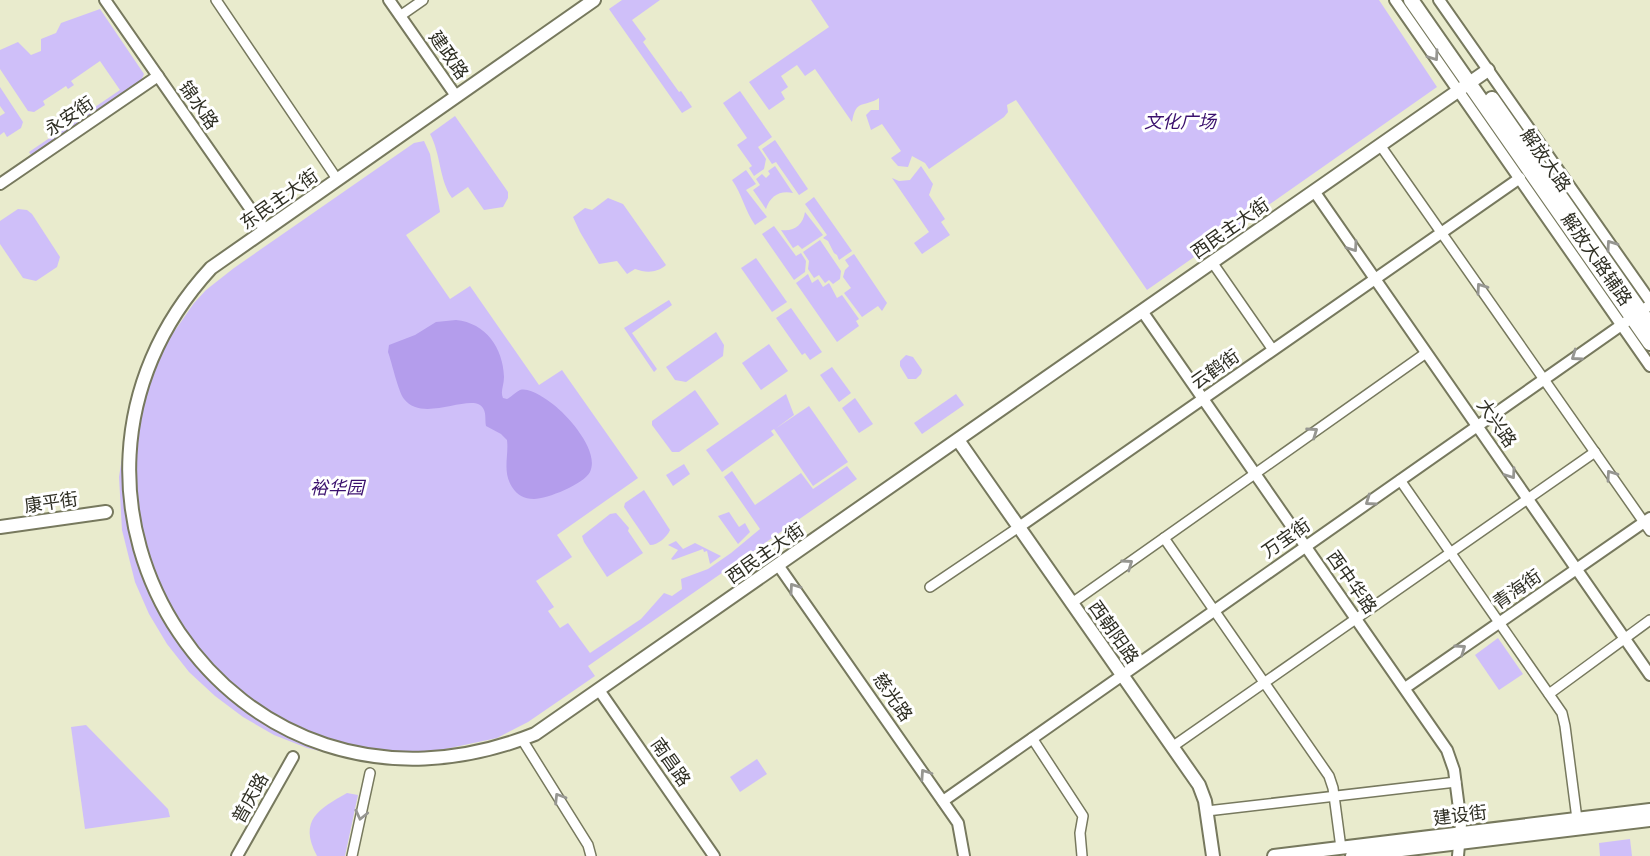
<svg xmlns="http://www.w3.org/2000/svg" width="1650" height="856" font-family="Lora,'Noto Sans SC',serif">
  <rect width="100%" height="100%" fill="#e9ebcd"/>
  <g fill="#cfbff9">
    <path d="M 622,0 L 660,0 L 632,20 L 646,39 L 643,42 L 679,92 L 681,91 L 692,107 L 682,113 L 609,9 Z"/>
    <path d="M 811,0 L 1379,0 L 1437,87 L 1147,290 L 1016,100 L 1007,105 L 1008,112 L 1004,117 L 929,169 L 925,163 L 912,156 L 908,167 L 898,166 L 891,158 L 901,151 L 882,124 L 871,130 L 866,115 L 871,110 L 879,110 L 879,98 C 864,108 856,98 852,122 L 815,69 L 805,76 L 797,65 L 781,76 L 788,87 L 781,92 L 785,99 L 769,110 L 749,82 L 829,27 Z"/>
    <path d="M 100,9 L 144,74 L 141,81 L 31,155 L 29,152 L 120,90 L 100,61 L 71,81 L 74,85 L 68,89 L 66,86 L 43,101 L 45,105 L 34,112 L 28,111 L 0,69 L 0,50 L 18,42 L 31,55 L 41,51 L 41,39 L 56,33 L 61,23 Z"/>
    <path d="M 0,87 L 23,122 L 21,128 L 7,137 L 4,132 L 0,135 L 0,116 L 5,113 L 0,106 Z"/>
    <path d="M 740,91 L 772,137 L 758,147 L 766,159 L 764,169 L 754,176 L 749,168 L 752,166 L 737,145 L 747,138 L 723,103 Z"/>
    <path d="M 455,116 L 508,192 L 508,198 L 503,207 L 484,210 L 468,187 L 452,198 C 439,180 441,154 430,134 Z"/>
    <path d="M 775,140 L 808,189 L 799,195 L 776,162 L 772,164 L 762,149 Z"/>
    <path d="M 424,141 L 430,154 L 440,212 L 406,235 L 450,299 L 470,286 L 539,385 L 562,370 L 638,478 L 557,535 L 572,557 L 536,581 L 554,607 L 548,611 L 560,628 L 568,623 L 590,653 L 641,619 L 664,593 L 672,596 L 682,589 L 681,579 L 708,569 L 731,553 L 760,529 L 724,477 L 732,471 L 755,505 L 801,473 L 813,489 L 847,466 L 857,479 L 588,666 L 595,676 L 528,722 L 497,738 L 394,760 L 341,756 L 307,748 L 274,735 L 243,717 L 215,696 L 189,672 L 167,644 L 149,614 L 135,582 L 122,530 L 119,477 L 127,425 L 144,375 L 194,303 L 206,290 L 234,268 L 414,143 Z"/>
    <path d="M 775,166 L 793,193 C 780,190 770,196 766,209 L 753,190 L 760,185 L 756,179 L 762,174 L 766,178 L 770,174 L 768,171 Z"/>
    <path d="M 921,166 L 933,184 L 929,195 L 945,219 L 941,222 L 950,235 L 922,254 L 914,243 L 929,232 L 892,178 L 899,181 L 910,180 Z"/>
    <path d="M 746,170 L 756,184 L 746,190 L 767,217 L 755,225 C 745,211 742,194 732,180 Z"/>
    <path d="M 814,197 L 852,251 L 839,260 L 837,255 L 834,253 L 828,241 L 823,238 L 827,235 L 805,204 Z"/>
    <path d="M 608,198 L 623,204 L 666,265 C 657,273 646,273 635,269 L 627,274 L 617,261 L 599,264 L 580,232 L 573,217 L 585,208 L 592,210 Z"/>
    <path d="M 18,209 L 27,210 L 32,214 L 60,257 L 57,267 L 36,281 L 23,278 L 0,244 L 0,221 Z"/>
    <path d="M 805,212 L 823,235 L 802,249 L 798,245 L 793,248 L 781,230 C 794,232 803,225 805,212 Z"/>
    <path d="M 774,226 L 796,256 L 801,253 L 806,261 L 805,272 L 794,280 L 762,234 Z"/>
    <path d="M 820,240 L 841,271 L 840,279 L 833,284 L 829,280 L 825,283 L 819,275 L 814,278 L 808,269 L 809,261 L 803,252 Z"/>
    <path d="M 854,254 L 887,303 L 882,311 L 878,306 L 862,317 L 844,293 L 851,288 L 843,277 L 845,270 L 849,266 L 845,260 Z"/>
    <path d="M 756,258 L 787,302 L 772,312 L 741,268 Z"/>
    <path d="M 808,274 L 812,283 L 818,279 L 823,287 L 829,283 L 837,298 L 842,295 L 859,319 L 856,321 L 859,326 L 837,342 L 796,283 Z"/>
    <path d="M 669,300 L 672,305 L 632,333 L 657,369 L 654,372 L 624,328 Z"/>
    <path d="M 791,308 L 822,352 L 810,360 L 805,353 L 802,355 L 776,318 Z"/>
    <path d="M 716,332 L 724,345 L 723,356 L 686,382 L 675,380 L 666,367 Z"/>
    <path d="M 769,344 L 788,371 L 761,390 L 742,363 Z"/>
    <path d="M 906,355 L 913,357 L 922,370 L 921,374 L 916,379 L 908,379 L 900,366 L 900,361 Z"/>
    <path d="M 832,367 L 851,393 L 839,402 L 820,375 Z"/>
    <path d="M 695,390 L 719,424 L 679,452 L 672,452 L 652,425 L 652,421 Z"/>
    <path d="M 786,394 L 794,415 L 775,429 L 809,406 L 848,462 L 813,486 L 774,429 L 771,431 L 774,435 L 722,472 L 706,450 Z"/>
    <path d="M 956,394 L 964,405 L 922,434 L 914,423 Z"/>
    <path d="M 855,398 L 873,424 L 859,433 L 842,408 Z"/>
    <path d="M 684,464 L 690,474 L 673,486 L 666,475 Z"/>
    <path d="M 644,490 L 670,530 C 667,537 658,545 650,545 L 624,507 L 625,503 Z"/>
    <path d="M 729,512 L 739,527 L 745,523 L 750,532 L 738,544 L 718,516 Z"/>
    <path d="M 616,513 L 629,528 L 628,531 L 643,553 L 607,577 L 584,542 L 582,536 L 610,514 Z"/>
    <path d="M 676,541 L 683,549 L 695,543 L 721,556 L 710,564 L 707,551 L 704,552 L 703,549 L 673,560 L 671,559 L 678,550 L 668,545 Z"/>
    <path d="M 1498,638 L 1523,674 L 1499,690 L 1475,655 Z"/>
    <path d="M 86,725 L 168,809 L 170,817 L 85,829 L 71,727 Z"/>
    <path d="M 757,759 L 767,774 L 740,792 L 730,777 Z"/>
    <path d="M 347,793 L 358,795 L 345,856 L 317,856 C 298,820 319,809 347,793 Z"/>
    <path d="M 1630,839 L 1632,856 L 1600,856 L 1599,843 Z"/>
  </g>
  <path fill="#b49dec" d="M 456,320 C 486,323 503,348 504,377 C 504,386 500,391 503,398 L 507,399 C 511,397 516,392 520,390 C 530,387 546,399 554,405 C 568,416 600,451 590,472 C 584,484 547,499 534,499 C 524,499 517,495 512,487 C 502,471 509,456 507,440 L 501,434 L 486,426 C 485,421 486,414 484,410 C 476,389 424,425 404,399 C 398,391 392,363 388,352 L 389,345 L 415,335 L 436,322 Z"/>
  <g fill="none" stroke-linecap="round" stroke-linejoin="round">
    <defs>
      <g id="minor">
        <path d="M 216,0 L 337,179"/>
        <path d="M 400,16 L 423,0"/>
        <path d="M 1380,145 L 1650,531"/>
        <path d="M 1212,262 L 1273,350"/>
        <path d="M 1400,480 L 1562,713 L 1565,726 L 1577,819"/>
        <path d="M 1164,538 L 1329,776 L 1333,788 L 1341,848"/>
        <path d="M 930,587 L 1019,527"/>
        <path d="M 1072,603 L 1426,353"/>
        <path d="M 1549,694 L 1650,620"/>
        <path d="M 1032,738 L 1083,816 L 1080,833 L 1082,856"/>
        <path d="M 523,741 L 588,845 L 591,856"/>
        <path d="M 1172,747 L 1595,452"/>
        <path d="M 1207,811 L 1456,782"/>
        <path d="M 352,856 L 370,773"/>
      </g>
      <g id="tertiary">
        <path d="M 105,0 L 265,230"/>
        <path d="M 389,0 L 456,96"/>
        <path d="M 1395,0 L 1650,366"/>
        <path d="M 1439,0 L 1650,301"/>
        <path d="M 0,184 L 158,76"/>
        <path d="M 1314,191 L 1650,675"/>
        <path d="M 1142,311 L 1447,750 L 1454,770 L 1461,824 L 1458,856"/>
        <path d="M 1019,527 L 1520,178"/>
        <path d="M 778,565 L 958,823 L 964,856"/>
        <path d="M 1405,688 L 1650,518"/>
        <path d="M 599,690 L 714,856"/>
        <path d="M 943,801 L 1650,305"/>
        <path d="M 237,856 L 293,757"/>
      </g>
      <g id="secondary">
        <path d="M 594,0 L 211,268 C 0,497 229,856 535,734 L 1488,70"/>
        <path d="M 958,440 L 1199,785 L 1205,801 L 1213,856"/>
        <path d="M 0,527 L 106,512"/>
        <path d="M 1274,856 L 1650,810"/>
        <path d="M 1352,856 L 1650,820"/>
      </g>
      <g id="primary">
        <path d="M 1411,0 L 1650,343"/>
        <path d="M 1492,99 L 1650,325"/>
      </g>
    </defs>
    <use href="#minor" stroke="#77795e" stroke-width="12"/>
    <use href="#tertiary" stroke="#77795e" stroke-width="14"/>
    <use href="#secondary" stroke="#77795e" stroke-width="16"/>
    <use href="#primary" stroke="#77795e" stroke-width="18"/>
    <use href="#minor" stroke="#fff" stroke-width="9"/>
    <use href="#tertiary" stroke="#fff" stroke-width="10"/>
    <use href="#secondary" stroke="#fff" stroke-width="12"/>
    <use href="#primary" stroke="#fff" stroke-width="14"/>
  </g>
  <defs><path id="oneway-chevron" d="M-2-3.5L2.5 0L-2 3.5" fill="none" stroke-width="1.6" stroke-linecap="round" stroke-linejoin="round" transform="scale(1.75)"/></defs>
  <g stroke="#969691">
    <use href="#oneway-chevron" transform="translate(1434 56) rotate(55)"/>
    <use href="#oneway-chevron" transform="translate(1611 245) rotate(-125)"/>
    <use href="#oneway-chevron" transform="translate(1353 247) rotate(55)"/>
    <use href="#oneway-chevron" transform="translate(1481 288) rotate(-125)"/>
    <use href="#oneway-chevron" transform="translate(1576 356) rotate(145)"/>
    <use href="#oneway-chevron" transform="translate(1313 432) rotate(-35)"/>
    <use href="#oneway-chevron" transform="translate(1511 474) rotate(55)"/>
    <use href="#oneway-chevron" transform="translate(1611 475) rotate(-125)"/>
    <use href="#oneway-chevron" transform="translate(1370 501) rotate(145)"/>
    <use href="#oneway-chevron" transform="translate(1128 564) rotate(-35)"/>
    <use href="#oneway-chevron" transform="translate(794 588) rotate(-125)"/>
    <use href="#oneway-chevron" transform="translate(1461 649) rotate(-35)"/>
    <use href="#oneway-chevron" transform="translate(925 774) rotate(-124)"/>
    <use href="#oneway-chevron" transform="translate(559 798) rotate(-122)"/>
    <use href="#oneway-chevron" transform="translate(361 815) rotate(103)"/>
  </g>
  <g text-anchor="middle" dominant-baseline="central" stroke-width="6" stroke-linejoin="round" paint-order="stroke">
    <g font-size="18" fill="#2e2e23" stroke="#fff">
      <text transform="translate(449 55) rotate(55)">建政路</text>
      <text transform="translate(199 105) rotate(55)">锦水路</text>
      <text transform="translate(69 116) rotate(-34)">永安街</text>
      <text transform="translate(1546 160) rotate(55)">解放大路</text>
      <text transform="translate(279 199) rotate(-35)">东民主大街</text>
      <text transform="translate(1230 228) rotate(-35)">西民主大街</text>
      <text transform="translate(1597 259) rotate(55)">解放大路辅路</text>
      <text transform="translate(1215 369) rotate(-35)">云鹤街</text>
      <text transform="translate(1497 423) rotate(55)">大兴路</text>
      <text transform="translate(51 502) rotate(-8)">康平街</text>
      <text transform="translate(1286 538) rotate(-35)">万宝街</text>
      <text transform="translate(765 553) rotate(-35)">西民主大街</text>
      <text transform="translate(1352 582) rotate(55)">西中华路</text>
      <text transform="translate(1517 589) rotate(-35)">青海街</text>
      <text transform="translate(1114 632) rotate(55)">西朝阳路</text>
      <text transform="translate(893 697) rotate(55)">慈光路</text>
      <text transform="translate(671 762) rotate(55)">南昌路</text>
      <text transform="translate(250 798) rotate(-61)">普庆路</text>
      <text transform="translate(1460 815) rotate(-7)">建设街</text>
    </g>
    <g font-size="18" font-style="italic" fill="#3b116e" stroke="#fff">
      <text x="1180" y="121">文化广场</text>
      <text x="337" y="487">裕华园</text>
    </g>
  </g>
</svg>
